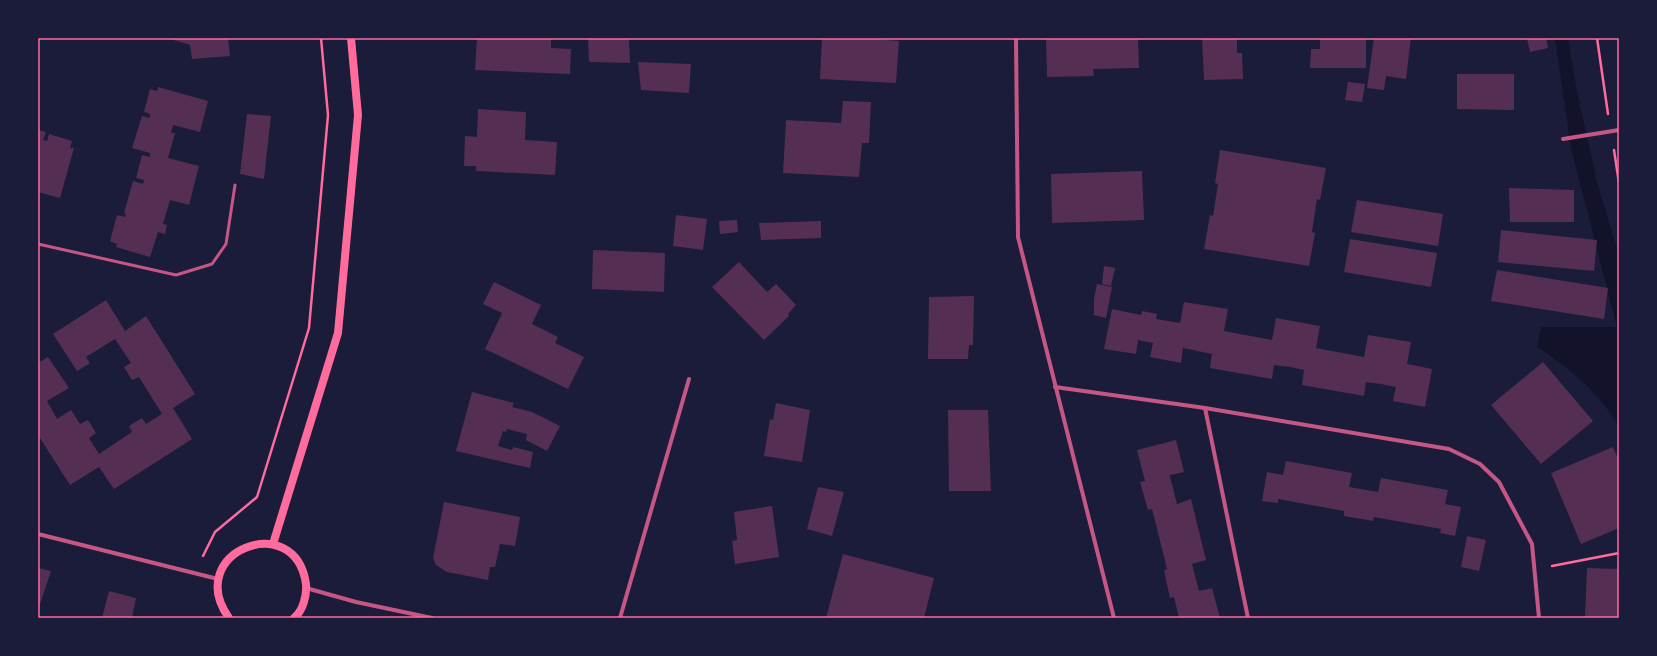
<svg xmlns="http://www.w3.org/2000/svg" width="1657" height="656" font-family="Figtree,sans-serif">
  <rect width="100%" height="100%" fill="#1b1b3a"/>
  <path fill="#12122b" d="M 1555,38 L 1568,38 L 1576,87 L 1598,186 L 1619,255 L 1619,427 C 1602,395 1567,366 1537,347 L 1541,327 L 1617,327 L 1571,148 Z"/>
  <g fill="#542f53">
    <path d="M 167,38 L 228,38 L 230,56 L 192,59 L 190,45 Z"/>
    <path d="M 477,38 L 551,38 L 551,48 L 571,49 L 570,74 L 475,70 Z"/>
    <path d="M 588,38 L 629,38 L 630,63 L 589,62 Z"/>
    <path d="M 822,38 L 859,38 L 899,41 L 896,83 L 820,79 Z"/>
    <path d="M 1046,38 L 1138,38 L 1139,68 L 1093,69 L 1094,76 L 1047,77 Z"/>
    <path d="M 1202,38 L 1237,38 L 1237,53 L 1242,53 L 1243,79 L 1204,80 Z"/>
    <path d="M 1320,38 L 1366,38 L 1366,68 L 1310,68 L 1311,49 L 1320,49 Z"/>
    <path d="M 1374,38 L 1411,38 L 1406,79 L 1386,76 L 1384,90 L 1367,88 Z"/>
    <path d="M 1527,38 L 1546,38 L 1548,48 L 1530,52 Z"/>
    <path d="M 638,62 L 691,64 L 689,93 L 641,90 Z"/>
    <path d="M 1457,74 L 1514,74 L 1514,110 L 1457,109 Z"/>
    <path d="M 1348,82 L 1365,84 L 1362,102 L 1345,100 Z"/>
    <path d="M 158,87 L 208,101 L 200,132 L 173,125 L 171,133 L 175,133 L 168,158 L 199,166 L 189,205 L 170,200 L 163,224 L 167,225 L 165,234 L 158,232 L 150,257 L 116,247 L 117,244 L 110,241 L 117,215 L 125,217 L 126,214 L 124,213 L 133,181 L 143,184 L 144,180 L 136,178 L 142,155 L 150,157 L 150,153 L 132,148 L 142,116 L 150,118 L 150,114 L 144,112 L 150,89 L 157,91 Z"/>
    <path d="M 843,101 L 871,102 L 869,143 L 862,143 L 859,177 L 783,173 L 786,120 L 841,123 Z"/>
    <path d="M 478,109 L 526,112 L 525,140 L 557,142 L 555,175 L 476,171 L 476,166 L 464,166 L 465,136 L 477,137 Z"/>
    <path d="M 247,114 L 271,116 L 264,179 L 240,174 Z"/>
    <path d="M 38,130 L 46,132 L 43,140 L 47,141 L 49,134 L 72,141 L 70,148 L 74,148 L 60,198 L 38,192 Z"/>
    <path d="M 1220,150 L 1326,168 L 1320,200 L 1317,199 L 1312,232 L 1315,233 L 1309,266 L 1204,249 L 1210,215 L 1213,216 L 1218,184 L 1215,183 Z"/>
    <path d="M 1142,171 L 1144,220 L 1052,223 L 1051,174 Z"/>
    <path d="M 1509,188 L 1574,190 L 1574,222 L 1510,222 Z"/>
    <path d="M 1357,200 L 1443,214 L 1438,246 L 1351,232 Z"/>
    <path d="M 676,215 L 707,219 L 703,250 L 673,246 Z"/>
    <path d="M 737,220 L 738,232 L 720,234 L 719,221 Z"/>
    <path d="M 821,221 L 821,238 L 761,240 L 759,223 Z"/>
    <path d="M 1501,230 L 1597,240 L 1594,271 L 1498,262 Z"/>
    <path d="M 1350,239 L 1437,253 L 1431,287 L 1344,272 Z"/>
    <path d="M 593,250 L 665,253 L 664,292 L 592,289 Z"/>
    <path d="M 739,262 L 767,292 L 776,284 L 796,305 L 788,314 L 789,316 L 764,340 L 712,287 Z"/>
    <path d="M 1104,266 L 1115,268 L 1111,286 L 1102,284 Z"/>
    <path d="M 1497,270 L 1608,288 L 1604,319 L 1491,301 Z"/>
    <path d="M 494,282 L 541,305 L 532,324 L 558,337 L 555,343 L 584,357 L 568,389 L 485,349 L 502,313 L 483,304 Z"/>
    <path d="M 1097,284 L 1112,287 L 1106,318 L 1094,315 L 1094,299 Z"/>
    <path d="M 974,296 L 973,345 L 969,345 L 968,359 L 928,359 L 929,297 Z"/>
    <path d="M 106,300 L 125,331 L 146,316 L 195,394 L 173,408 L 192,439 L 114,489 L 99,467 L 70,485 L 38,435 L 38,363 L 48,357 L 69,388 L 47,401 L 57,419 L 71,410 L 80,424 L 88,420 L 96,433 L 89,438 L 99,454 L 132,432 L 129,426 L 142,418 L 146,424 L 162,414 L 139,377 L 132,380 L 124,367 L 131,363 L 115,339 L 86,357 L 90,363 L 77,371 L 53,334 Z"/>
    <path d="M 1184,302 L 1228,309 L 1224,331 L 1272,340 L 1276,318 L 1320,326 L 1316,348 L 1364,357 L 1368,335 L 1411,342 L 1407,364 L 1432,369 L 1425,407 L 1393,401 L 1396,387 L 1381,384 L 1366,382 L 1364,396 L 1302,385 L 1304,370 L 1290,367 L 1274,365 L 1272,379 L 1210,368 L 1212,354 L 1183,348 L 1181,363 L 1150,357 L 1153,343 L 1138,340 L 1136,354 L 1104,349 L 1112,309 L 1141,315 L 1142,311 L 1157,314 L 1156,319 L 1180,323 Z"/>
    <path d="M 1543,362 L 1593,421 L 1541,464 L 1491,405 Z"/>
    <path d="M 472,392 L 514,403 L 512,407 L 532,412 L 560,426 L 547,451 L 526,440 L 527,434 L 507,429 L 506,432 L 503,431 L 498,446 L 512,450 L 513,447 L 533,452 L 530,468 L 456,451 Z"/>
    <path d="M 776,403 L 810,410 L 802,462 L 764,456 L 770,419 L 773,420 Z"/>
    <path d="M 948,410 L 988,410 L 991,491 L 949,491 Z"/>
    <path d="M 1176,440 L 1184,472 L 1170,475 L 1170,477 L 1177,504 L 1191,499 L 1206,560 L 1192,564 L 1199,591 L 1212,588 L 1220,618 L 1179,618 L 1174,597 L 1170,598 L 1164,571 L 1167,569 L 1152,509 L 1148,510 L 1140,482 L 1145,481 L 1137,450 Z"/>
    <path d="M 1613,447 L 1619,461 L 1619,528 L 1581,544 L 1551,473 Z"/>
    <path d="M 1286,461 L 1352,473 L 1349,487 L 1378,492 L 1381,478 L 1448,490 L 1445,504 L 1461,507 L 1455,536 L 1440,533 L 1441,529 L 1374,517 L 1373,521 L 1344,516 L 1344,511 L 1278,499 L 1278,503 L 1262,501 L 1267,472 L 1283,475 Z"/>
    <path d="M 818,487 L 844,492 L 832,536 L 807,529 Z"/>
    <path d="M 444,502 L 520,517 L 515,546 L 500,544 L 495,567 L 490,567 L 488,580 L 447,572 L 436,565 L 433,558 Z"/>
    <path d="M 772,506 L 779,557 L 735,564 L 732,541 L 737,540 L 734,512 Z"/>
    <path d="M 1467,536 L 1486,540 L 1479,571 L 1461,567 Z"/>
    <path d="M 843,554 L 934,578 L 924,618 L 826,618 Z"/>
    <path d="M 38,568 L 51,571 L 38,610 Z"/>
    <path d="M 1587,568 L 1619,569 L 1619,618 L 1585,618 Z"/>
    <path d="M 109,591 L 136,598 L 132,618 L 102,618 Z"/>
  </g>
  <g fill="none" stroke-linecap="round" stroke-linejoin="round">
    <g stroke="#ff6b9d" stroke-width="2.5">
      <path d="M 1597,38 L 1608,114"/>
      <path d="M 1614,150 L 1619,183"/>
      <path d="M 203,556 L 215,532 L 257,497 L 309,328 L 328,115 L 321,38"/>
      <path d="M 1552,566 L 1619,553"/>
    </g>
    <path stroke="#c65784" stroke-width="3" d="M 38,244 L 176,275 L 212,264 L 226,244 L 235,185"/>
    <g stroke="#c65784" stroke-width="4">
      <path d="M 1016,38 L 1018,237 L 1114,618"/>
      <path d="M 1563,139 L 1619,130"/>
      <path d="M 1055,387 L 1205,408 L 1449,449 L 1480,464 L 1499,482 L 1532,544 L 1539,618"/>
      <path d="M 1205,408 L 1248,618"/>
      <path d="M 38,534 L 218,579"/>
      <path d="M 306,588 L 356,602 L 432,618"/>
      <path d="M 620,618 L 689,379"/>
    </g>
    <g stroke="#ff6b9d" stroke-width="8">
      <path d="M 273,544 L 338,333 L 358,115 L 351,38"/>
      <path d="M 229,618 C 182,552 295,508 306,584 C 307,595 303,611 294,618"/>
    </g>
  </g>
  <rect width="1657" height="656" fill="none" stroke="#1b1b3a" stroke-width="78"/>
  <rect x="39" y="39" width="1579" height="578" fill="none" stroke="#ff6b9d" stroke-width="1.5"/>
</svg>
